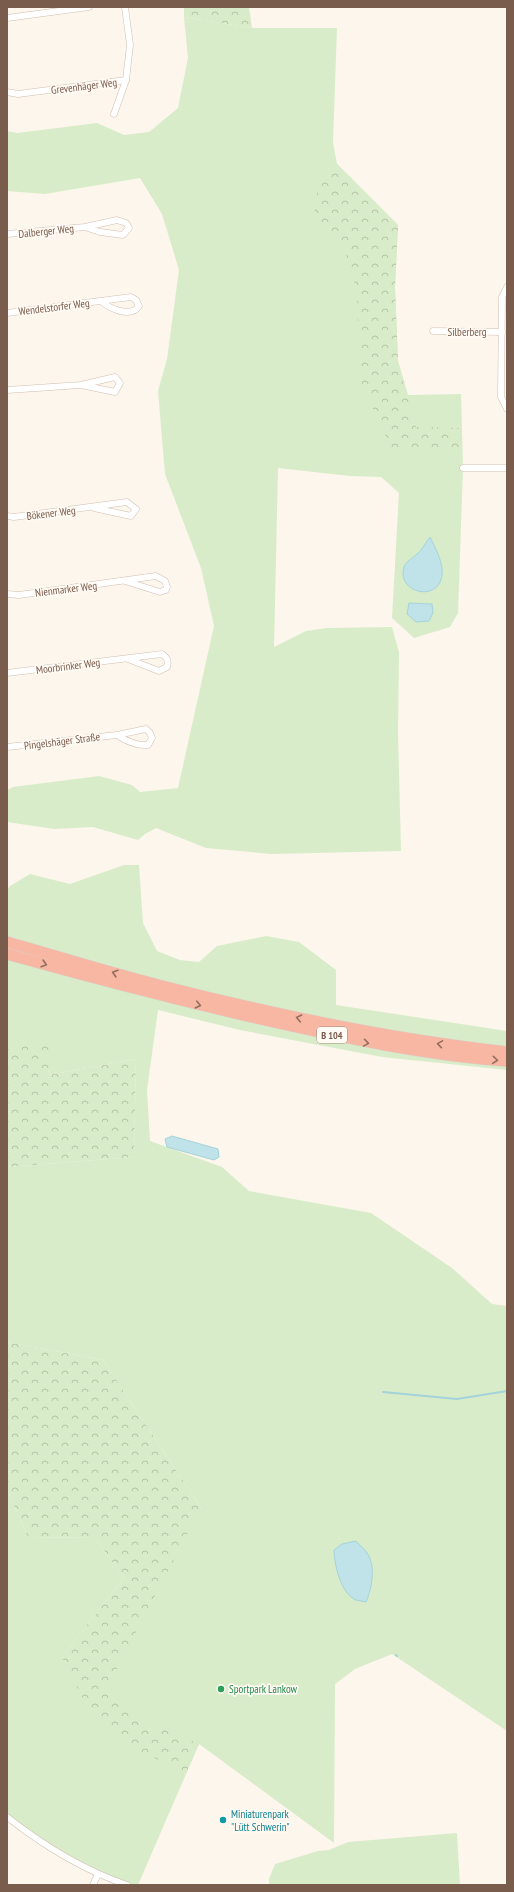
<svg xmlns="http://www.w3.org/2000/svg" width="514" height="1892" font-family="'PT Sans Narrow',sans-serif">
  <defs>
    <pattern id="forest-crowns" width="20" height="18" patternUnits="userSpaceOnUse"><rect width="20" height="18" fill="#d8ecc9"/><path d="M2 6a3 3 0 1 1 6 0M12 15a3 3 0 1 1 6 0" fill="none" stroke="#b4c2a5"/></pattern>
  </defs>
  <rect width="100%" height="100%" fill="#fdf6ec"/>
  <g fill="#d8ecc9" fill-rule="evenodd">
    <path d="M 184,17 L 252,28 L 337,28 L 333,142 L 337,164 L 398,225 L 395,287 L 398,361 L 408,395 L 461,394 L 463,468 L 458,613 L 450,627 L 414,638 L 392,618 L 399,493 L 381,477 L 350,476 L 278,468 L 274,647 L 306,631 L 327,628 L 392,627 L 399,652 L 398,733 L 401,851 L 271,854 L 206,848 L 156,828 L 145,834 L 138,840 L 93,827 L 54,829 L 7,822 L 7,790 L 13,787 L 99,776 L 132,785 L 140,792 L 178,788 L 214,626 L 201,568 L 165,474 L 158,391 L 167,359 L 179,270 L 162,214 L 140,178 L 45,194 L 7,191 L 7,131 L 17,133 L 97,123 L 124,135 L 149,132 L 178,108 L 188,58 Z"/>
    <path d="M 124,865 L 139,865 L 143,923 L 157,951 L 180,960 L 199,962 L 217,946 L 266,936 L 299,942 L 336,970 L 336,1005 L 507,1031 L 507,1070 L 382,1057 L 240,1030 L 158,1010 L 147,1090 L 150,1141 L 222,1167 L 249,1191 L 371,1213 L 452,1268 L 492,1304 L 507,1306 L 507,1731 L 392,1654 L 355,1669 L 335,1684 L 334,1843 L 199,1744 L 138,1885 L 127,1885 L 61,1855 L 7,1817 L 7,1490 L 28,1537 L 95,1538 L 124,1578 L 62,1657 L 201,1508 L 103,1360 L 7,1342 L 7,1167 L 134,1157 L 136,1059 L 48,1075 L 51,1044 L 7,1044 L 7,890 L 10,886 L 30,874 L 70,884 ZM 334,1550 L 372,1566 L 369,1595 L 337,1570 Z"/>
    <path d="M 457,1833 L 460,1885 L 269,1885 L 269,1879 L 275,1864 L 318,1851 L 329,1850 L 348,1842 Z"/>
  </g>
  <g fill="url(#forest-crowns)">
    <path d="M 184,7 L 249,7 L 252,28 L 184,17 Z"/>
    <path d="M 337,164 L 398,225 L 395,287 L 398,361 L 416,427 L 461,428 L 462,452 L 391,448 L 359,378 L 357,291 L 346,254 L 313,222 L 320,174 Z"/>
    <path d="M 7,1044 L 52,1044 L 48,1075 L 136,1059 L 134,1157 L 7,1167 Z"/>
    <path d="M 7,1342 L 103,1360 L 201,1508 L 104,1693 L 150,1724 L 199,1744 L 186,1773 L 133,1748 L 88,1709 L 62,1657 L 124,1578 L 95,1538 L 28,1537 L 7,1490 Z"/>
  </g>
  <g fill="#bfe3e8" stroke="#a5d3da">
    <path d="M 430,537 C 435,547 444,564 442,575 C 439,603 396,593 404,567 C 407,560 412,559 417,554 C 422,550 426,542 430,537 Z"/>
    <path d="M 409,603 L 432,604 L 433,613 L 429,621 L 416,622 L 407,614 Z"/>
    <path d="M 172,1136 L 218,1149 L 219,1157 L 214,1160 L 167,1147 L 165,1139 Z"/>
    <path d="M 356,1541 C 359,1545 364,1548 367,1553 C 376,1565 372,1589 366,1602 C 363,1601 359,1601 356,1600 C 341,1594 334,1564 334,1550 L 342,1544 Z"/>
  </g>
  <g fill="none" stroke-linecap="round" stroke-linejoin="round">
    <g stroke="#a5d3da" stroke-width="2">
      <path d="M 383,1392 L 457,1399 L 507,1391"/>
      <path d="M 396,1655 L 397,1656"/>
    </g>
    <defs>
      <g id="street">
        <path d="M 7,18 L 89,7"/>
        <path d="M 7,92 L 18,94 L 126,80"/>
        <path d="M 114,114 L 126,80 L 130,45 L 125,7"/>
        <path d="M 7,234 L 85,227 L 117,220 L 126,223 L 129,228 L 123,235 L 100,232 L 85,227"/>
        <path d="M 507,287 L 502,297 L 501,397 L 507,409"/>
        <path d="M 7,313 L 131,297 L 136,300 L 139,306 C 131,318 110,309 101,301"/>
        <path d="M 433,331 L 502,332"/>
        <path d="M 7,390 L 81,385 L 115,377 L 120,383 L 115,392 L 81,385"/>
        <path d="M 463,468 L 507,468"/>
        <path d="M 7,516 L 14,517 L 127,502 L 136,509 L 131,516 L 94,508"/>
        <path d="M 7,594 L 19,595 L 156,576 L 165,581 L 167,587 L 166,590 L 160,592 L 125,581"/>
        <path d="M 7,673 L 162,654 C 167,658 169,660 167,667 L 159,671 L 128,659"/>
        <path d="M 7,747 L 117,735 L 146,729 L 150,733 L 152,738 L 148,745 C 136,746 126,741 117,735"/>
        <path d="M 7,1817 C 44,1846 83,1870 127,1885"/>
        <path d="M 93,1885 L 98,1874"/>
      </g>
      <g id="highway">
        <path d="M 7,942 C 59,957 110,973 162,986 C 275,1015 390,1039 507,1052"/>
        <path d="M 7,954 C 93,978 178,1000 265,1020 C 345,1038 425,1055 507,1061"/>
      </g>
    </defs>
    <use href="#street" stroke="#d1beb0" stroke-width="7"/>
    <use href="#highway" stroke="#dad1cd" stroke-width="12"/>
    <use href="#street" stroke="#fff" stroke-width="6"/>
    <use href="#highway" stroke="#f7b7a3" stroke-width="11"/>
  </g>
  <defs><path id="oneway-chevron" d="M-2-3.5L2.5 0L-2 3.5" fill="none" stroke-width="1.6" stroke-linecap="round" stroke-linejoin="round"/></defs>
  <g stroke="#936e5e">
    <use href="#oneway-chevron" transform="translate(44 964) rotate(16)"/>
    <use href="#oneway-chevron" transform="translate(115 973) rotate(-164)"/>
    <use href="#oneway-chevron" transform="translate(198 1005) rotate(13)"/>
    <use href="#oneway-chevron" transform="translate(299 1018) rotate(-168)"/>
    <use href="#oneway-chevron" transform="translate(366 1043) rotate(9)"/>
    <use href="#oneway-chevron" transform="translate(440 1044) rotate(-171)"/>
    <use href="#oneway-chevron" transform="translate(495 1060) rotate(5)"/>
  </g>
  <circle fill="#2e9e5b" stroke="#fffaf3" stroke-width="1.5" cx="221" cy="1689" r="4"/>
  <circle fill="#0f9aa8" stroke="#fffaf3" stroke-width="1.5" cx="223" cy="1820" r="4"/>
  <g text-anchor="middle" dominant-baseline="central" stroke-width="3.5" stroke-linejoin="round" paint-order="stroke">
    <rect fill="#fffaf3" stroke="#a28b7f" stroke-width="1" x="317" y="1027" width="30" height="16" rx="3"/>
    <g font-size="10" font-weight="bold" fill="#7a5c4d">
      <text x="332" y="1035">B 104</text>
    </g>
    <g font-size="11" fill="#7a5c4d" stroke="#fffaf3">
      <text transform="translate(84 86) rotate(-7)">Grevenhäger Weg</text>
      <text transform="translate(46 231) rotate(-6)">Dalberger Weg</text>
      <text transform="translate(54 307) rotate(-7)">Wendelstorfer Weg</text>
      <text x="467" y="332">Silberberg</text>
      <text transform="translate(51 513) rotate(-7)">Bökener Weg</text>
      <text transform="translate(66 589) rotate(-7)">Nienmarker Weg</text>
      <text transform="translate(68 666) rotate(-7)">Moorbrinker Weg</text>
      <text transform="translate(62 741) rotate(-7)">Pingelshäger Straße</text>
    </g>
    <g font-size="11" fill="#27864d" stroke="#fffaf3" text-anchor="start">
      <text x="229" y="1689">Sportpark Lankow</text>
    </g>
    <g font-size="11" fill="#0d838f" stroke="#fffaf3" text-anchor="start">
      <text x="231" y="1814">Miniaturenpark<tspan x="231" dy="13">"Lütt Schwerin"</tspan></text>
    </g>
  </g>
  <rect width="514" height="1892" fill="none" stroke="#7a5c4d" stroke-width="16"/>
</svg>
